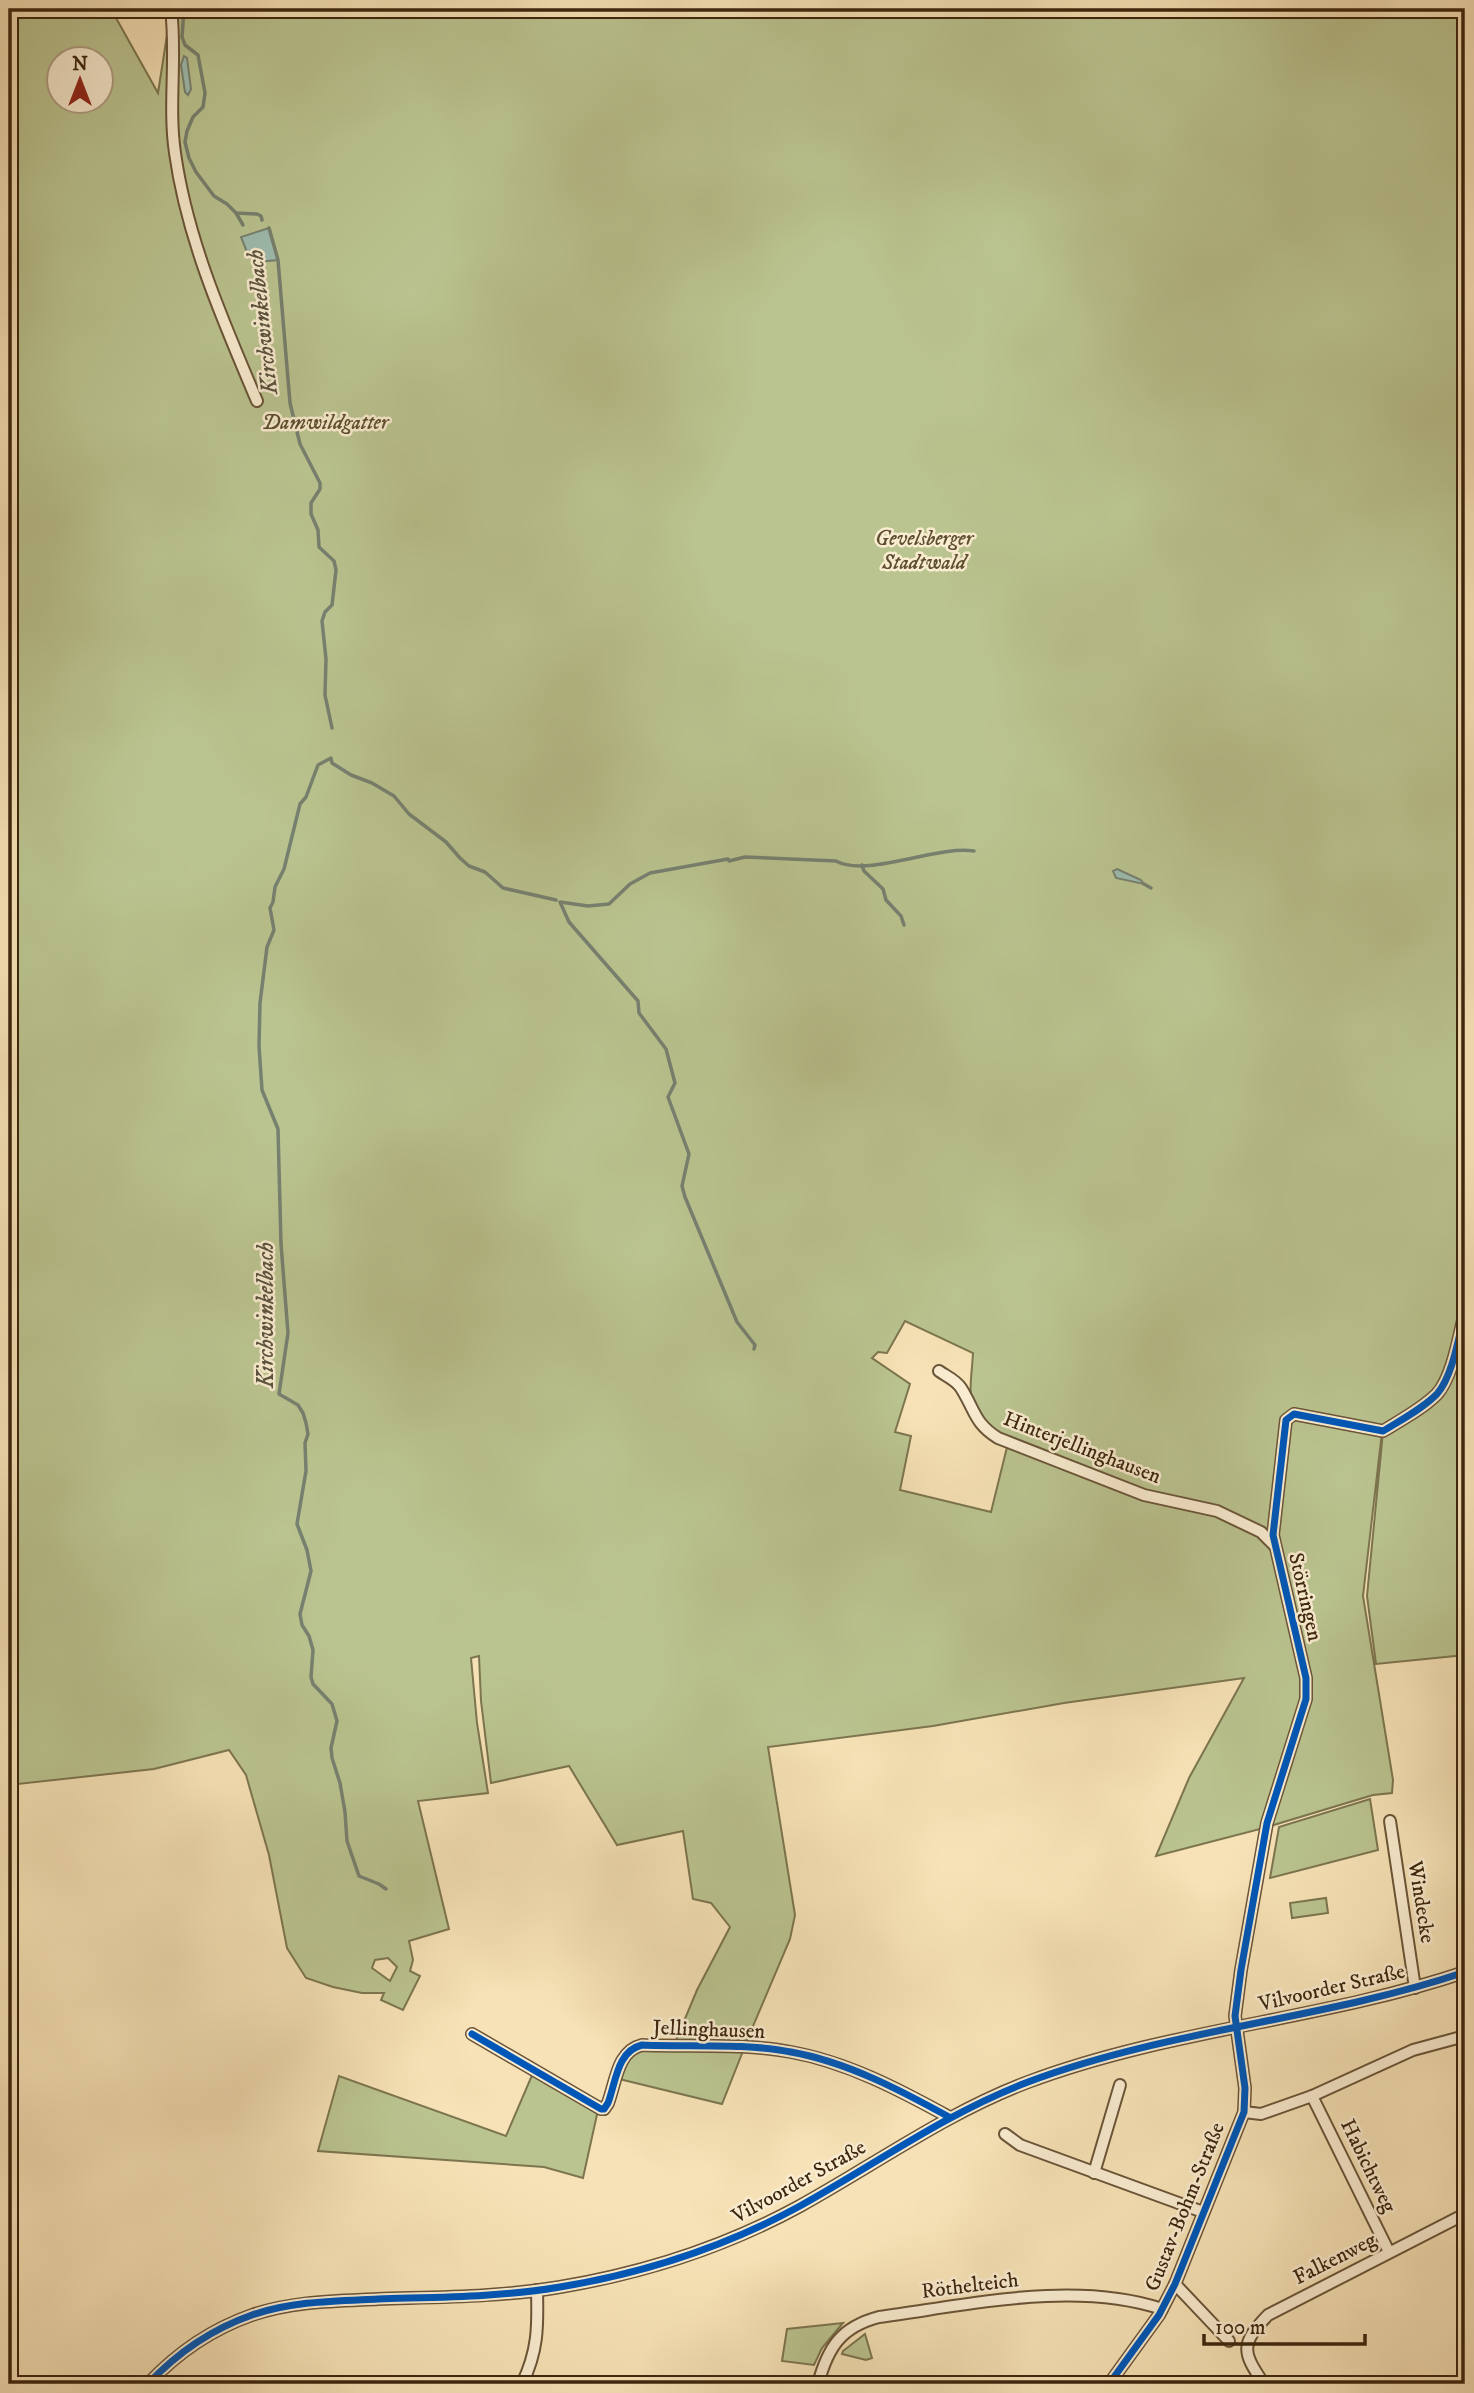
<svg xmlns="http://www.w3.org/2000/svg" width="1474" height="2393" font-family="'IM FELL DW Pica',serif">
  <rect width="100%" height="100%" fill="#f6e2b6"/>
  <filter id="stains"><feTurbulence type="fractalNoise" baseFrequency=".00286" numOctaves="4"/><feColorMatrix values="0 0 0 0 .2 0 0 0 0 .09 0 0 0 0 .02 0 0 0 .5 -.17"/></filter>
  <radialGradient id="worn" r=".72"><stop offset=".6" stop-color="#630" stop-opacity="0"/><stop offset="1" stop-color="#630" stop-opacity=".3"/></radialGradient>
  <g fill="#bac490" stroke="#7c754f" stroke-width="2" fill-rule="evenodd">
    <path d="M 9,9 L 111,9 L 158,93 L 167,35 L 167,9 L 1465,9 L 1465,1655 L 1376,1664 L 1367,1596 L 1383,1432 L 1390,1427 L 1382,1430 L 1343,1423 L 1382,1432 L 1363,1596 L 1393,1780 L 1392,1793 L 1373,1795 L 1267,1827 L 1309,1699 L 1308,1678 L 1276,1545 L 1279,1486 L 1276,1486 L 1272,1540 L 1262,1530 L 1246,1521 L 1214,1508 L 1148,1494 L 999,1435 C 962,1413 971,1390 973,1353 L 905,1321 L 887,1353 L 878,1352 L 872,1358 L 910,1384 L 895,1432 L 911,1436 L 900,1490 L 991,1512 L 1008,1443 C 1053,1460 1097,1479 1143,1496 C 1189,1514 1232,1505 1271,1545 L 1304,1679 L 1305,1699 L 1264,1828 L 1156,1856 L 1189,1778 L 1244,1678 L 1064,1703 L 933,1726 L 768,1747 L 795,1915 L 790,1939 L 745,2045 L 674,2045 L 697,1990 L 730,1927 L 711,1903 L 693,1899 L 683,1831 L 617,1845 L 569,1766 L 491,1783 L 481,1701 L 479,1656 L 471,1658 L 477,1723 L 488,1793 L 418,1801 L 449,1929 L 409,1941 L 413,1960 L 410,1971 L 420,1976 L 403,2010 L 381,2000 L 384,1993 L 362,1993 L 333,1987 L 306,1978 L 287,1948 L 269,1855 L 246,1775 L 229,1750 L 154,1769 L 9,1785 ZM 60,60 L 102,60 L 102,102 L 60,102 ZM 388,1958 L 397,1967 L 390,1981 L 372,1968 L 375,1960 Z"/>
    <path d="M 1370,1799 L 1378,1850 L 1270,1878 L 1279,1827 Z"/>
    <path d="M 1326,1898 L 1328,1913 L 1292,1918 L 1290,1903 Z"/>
    <path d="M 645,2048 L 743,2051 L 722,2104 L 619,2079 L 626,2056 Z"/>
    <path d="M 533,2073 L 598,2110 L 583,2178 L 544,2167 L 318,2151 L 339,2076 L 506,2136 Z"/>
    <path d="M 843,2323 L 822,2348 L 814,2365 L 782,2361 L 787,2329 Z"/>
    <path d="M 865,2334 L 872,2358 L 866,2360 L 842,2354 L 843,2351 Z"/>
  </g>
  <g fill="#9dbdb1" stroke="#778170" stroke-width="2">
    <path d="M 184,56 L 187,58 L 191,89 L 188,95 L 185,92 L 181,65 Z"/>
    <path d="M 269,228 L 278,260 L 256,262 L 247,252 L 241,237 Z"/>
    <path d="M 1117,869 L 1141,880 L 1144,884 L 1116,878 L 1113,871 Z"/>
  </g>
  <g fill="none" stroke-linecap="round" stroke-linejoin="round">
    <g stroke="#778170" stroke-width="3.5">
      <path d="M 184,9 L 182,37 L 185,45 L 198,55 L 205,93 L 203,107 L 193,117 L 187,131 L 185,142 L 189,158 L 196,172 L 214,196 L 227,204 L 236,213 L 257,214 L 261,216 L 262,220"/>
      <path d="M 236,213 L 243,225"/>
      <path d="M 269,228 L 278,260 L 290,403 L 300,444 L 320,483 L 320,489 L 311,503 L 311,514 L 318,530 L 319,547 L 334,561 L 336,570 L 332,605 L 325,612 L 322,621 L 326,659 L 325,695 L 332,728"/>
      <path d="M 862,865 L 864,871 L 883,889 L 886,900 L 901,916 L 904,925"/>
      <path d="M 1144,884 L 1151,888"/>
      <path d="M 754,1349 L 755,1345 L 737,1322 L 685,1197 L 682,1186 L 689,1154 L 668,1097 L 675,1083 L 666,1049 L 639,1013 L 638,1001 L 569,922 L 560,902 L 588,906 L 609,904 L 630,884 L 650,873 L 728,859 L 729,861 L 745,857 L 836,861 C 867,878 937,845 974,851"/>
      <path d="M 386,1889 L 379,1884 L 359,1876 L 347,1841 L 345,1812 L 340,1783 L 332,1758 L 331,1748 L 337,1721 L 332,1704 L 313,1684 L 311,1677 L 313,1650 L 309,1636 L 302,1625 L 300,1614 L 311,1571 L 307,1550 L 297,1524 L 306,1471 L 305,1443 L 308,1434 L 306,1423 L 303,1413 L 298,1405 L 279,1394 L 288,1333 L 281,1244 L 278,1129 L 262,1090 L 259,1046 L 260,1003 L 267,947 L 274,930 L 270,908 L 273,902 L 275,887 L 284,869 L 300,804 L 306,797 L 318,765 L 331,758 L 332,763 L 351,775 L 372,783 L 394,796 L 409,814 L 446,842 L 460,858 L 469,866 L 485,872 L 503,888 L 556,900"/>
    </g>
    <defs>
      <g id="minor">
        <path d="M 171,9 C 177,56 168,106 175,153 C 187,239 223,321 257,401"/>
        <path d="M 939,1371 C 946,1376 956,1380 961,1388 C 975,1410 974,1423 998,1438 L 1144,1495 L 1217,1511 L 1261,1532 L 1274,1545"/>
        <path d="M 1390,1821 L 1415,1988"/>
        <path d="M 472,2034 L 601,2109 L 604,2109 L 608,2103 C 616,2082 617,2051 642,2045 C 689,2047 746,2043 791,2052 C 847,2062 900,2090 949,2117"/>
        <path d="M 1312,2096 L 1389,2252"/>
        <path d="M 1244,2112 L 1261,2114 L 1312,2096 L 1413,2050 L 1465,2036"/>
        <path d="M 1005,2134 L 1020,2145 L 1203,2212"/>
        <path d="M 1094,2173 L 1120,2085"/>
        <path d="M 1175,2284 L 1229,2341"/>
        <path d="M 148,2384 C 177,2353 212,2329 252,2315 C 293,2301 336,2301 378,2299 C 438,2297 501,2297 560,2287 C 644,2273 725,2247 800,2206 C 876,2164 946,2113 1028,2082 C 1169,2029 1323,2020 1465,1972"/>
        <path d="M 522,2384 C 538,2351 538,2327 537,2290"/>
        <path d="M 818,2384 C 828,2347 841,2327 879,2317 C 969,2305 1074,2280 1162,2309"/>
        <path d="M 1109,2384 L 1159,2315 L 1175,2284 L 1244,2112 L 1245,2088 L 1235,2016 L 1241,1970 L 1267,1823 L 1306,1699 L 1306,1678 L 1273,1535 L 1286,1420 L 1294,1414 L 1383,1431 C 1401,1420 1422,1409 1437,1394 C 1453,1376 1459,1335 1465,1312"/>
        <path d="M 1264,2384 C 1242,2352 1240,2344 1268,2315 L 1465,2214"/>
      </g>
    </defs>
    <use href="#minor" stroke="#6b5538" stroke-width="14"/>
    <use href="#minor" stroke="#f9ecd0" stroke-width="10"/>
    <defs>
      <g id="cycleway">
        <path d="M 472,2034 L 601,2109 L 604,2109 L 608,2103 C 616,2082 617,2051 642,2045 C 689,2047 746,2043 791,2052 C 847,2062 900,2090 949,2117"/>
        <path d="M 148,2384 C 177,2353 212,2329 252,2315 C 293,2301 336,2301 378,2299 C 438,2297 501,2297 560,2287 C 644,2273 725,2247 800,2206 C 876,2164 946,2113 1028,2082 C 1169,2029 1323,2020 1465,1972"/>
        <path d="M 1109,2384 L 1159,2315 L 1175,2284 L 1244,2112 L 1245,2088 L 1235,2016 L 1241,1970 L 1267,1823 L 1306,1699 L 1306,1678 L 1273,1535 L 1286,1420 L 1294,1414 L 1383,1431 C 1401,1420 1422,1409 1437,1394 C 1453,1376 1459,1335 1465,1312"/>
      </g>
    </defs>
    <use href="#cycleway" stroke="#f9ecd0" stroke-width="11"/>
    <use href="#cycleway" stroke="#0057b8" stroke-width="7"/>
  </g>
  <g text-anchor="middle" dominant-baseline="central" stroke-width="5" stroke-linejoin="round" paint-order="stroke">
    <g font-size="21" font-style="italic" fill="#5c4e2e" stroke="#f9ecd0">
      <text x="325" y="423">Damwildgatter</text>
      <text x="924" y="539">Gevelsberger<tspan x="924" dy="24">Stadtwald</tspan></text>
    </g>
    <g font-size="21" fill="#3d260e" stroke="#f9ecd0">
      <text transform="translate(1082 1448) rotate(21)">Hinterjellinghausen</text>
      <text transform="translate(1305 1597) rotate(77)">Störringen</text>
      <text transform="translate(1421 1902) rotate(81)">Windecke</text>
      <text transform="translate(1332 1988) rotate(-13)">Vilvoorder Straße</text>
      <text transform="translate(709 2030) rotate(2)">Jellinghausen</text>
      <text transform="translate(1368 2166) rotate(64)">Habichtweg</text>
      <text transform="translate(799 2182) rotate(-29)">Vilvoorder Straße</text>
      <text transform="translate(1185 2207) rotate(-68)">Gustav-Bohm-Straße</text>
      <text transform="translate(1335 2259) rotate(-27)">Falkenweg</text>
      <text transform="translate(970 2286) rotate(-7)">Röthelteich</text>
    </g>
    <g font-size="23" font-style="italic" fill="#5a533f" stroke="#f9ecd0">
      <text transform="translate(263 322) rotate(-96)">Kirchwinkelbach</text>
      <text transform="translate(266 1315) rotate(-90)">Kirchwinkelbach</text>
    </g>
  </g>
  <rect width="1474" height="2393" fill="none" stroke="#f6e2b6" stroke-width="35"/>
  <rect x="10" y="10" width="1453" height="2372" fill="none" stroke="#3d260e" stroke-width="3.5"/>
  <rect x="18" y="18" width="1439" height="2358" fill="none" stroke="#3d260e" stroke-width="2"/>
  <g transform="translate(80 80)"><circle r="33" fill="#f9ecd0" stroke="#ae9d82" stroke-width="2"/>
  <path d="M0-5L12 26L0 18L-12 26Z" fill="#8f2418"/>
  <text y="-10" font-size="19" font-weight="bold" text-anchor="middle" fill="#3d260e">N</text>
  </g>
  <path d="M1204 2334v10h161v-10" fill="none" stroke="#3d260e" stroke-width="3.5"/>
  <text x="1215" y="2334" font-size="21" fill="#3d260e" stroke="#f9ecd0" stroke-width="5" paint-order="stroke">100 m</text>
  <rect width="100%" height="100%" filter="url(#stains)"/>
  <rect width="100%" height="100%" fill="url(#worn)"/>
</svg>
